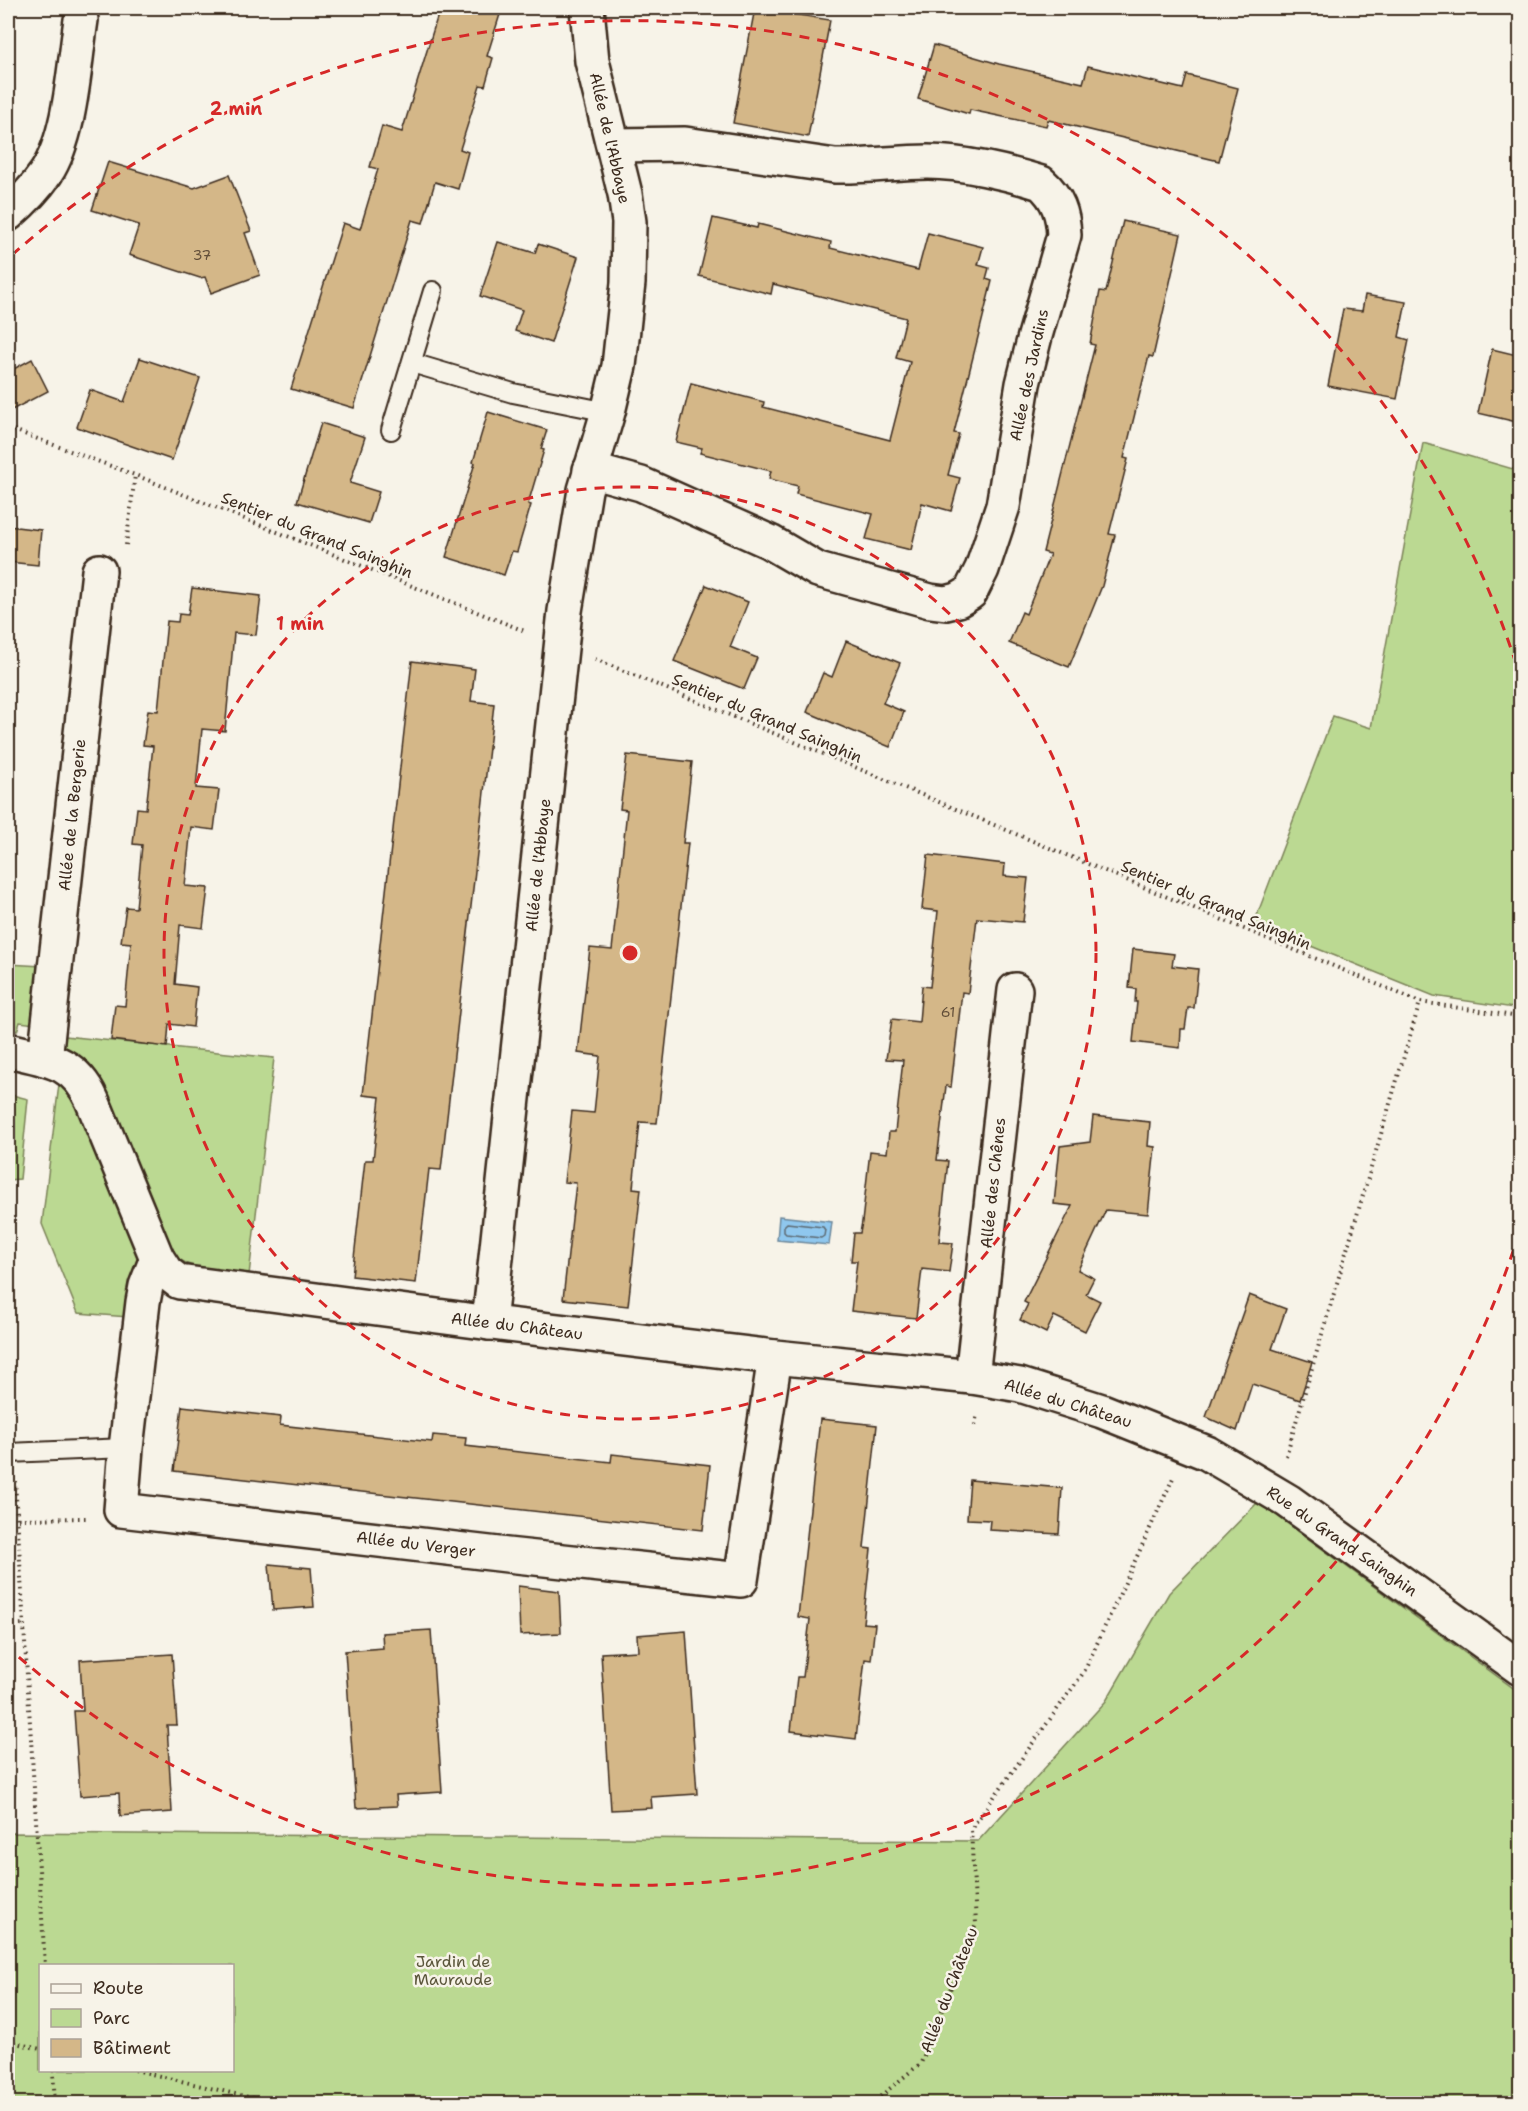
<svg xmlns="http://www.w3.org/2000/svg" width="1528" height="2111" font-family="'Shantell Sans',sans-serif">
  <rect width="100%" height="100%" fill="#f7f3e8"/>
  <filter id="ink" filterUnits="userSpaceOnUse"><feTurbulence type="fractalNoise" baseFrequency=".0167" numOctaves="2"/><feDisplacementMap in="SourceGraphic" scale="12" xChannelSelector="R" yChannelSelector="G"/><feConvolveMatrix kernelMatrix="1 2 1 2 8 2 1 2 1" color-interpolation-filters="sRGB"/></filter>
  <g filter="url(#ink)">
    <g fill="#bbd992" stroke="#7b8258" stroke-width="1.5" fill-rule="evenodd">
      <path d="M 1423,443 L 1520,471 L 1520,1009 L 1434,996 L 1254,923 L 1333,716 L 1371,728 Z"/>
      <path d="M 8,964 L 42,966 L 35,1024 L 20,1022 L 17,1031 L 8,1029 Z"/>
      <path d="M 65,1036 L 274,1058 L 249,1275 C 224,1272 194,1273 174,1255 L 104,1085 C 92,1069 82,1058 64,1050 Z"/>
      <path d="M 59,1084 L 72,1096 L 138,1254 L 128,1317 L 78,1313 L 42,1224 Z"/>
      <path d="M 8,1094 L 28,1099 L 20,1179 L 8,1180 Z"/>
      <path d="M 1258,1502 L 1520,1693 L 1520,2103 L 8,2104 L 8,1833 L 978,1841 L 1106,1701 L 1169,1593 ZM 40,1966 L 232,1966 L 232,2070 L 40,2070 Z"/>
    </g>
    <path fill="#8fc7ee" stroke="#6d889b" stroke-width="1.5" d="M 779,1216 L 832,1222 L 829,1245 L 777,1240 Z"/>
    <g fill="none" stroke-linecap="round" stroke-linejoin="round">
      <path stroke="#5d6971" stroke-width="1.5" d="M 787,1223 L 823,1227 L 825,1230 L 824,1236 L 821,1238 L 786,1234 L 784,1232 L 784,1226 Z"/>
    </g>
    <g fill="#d4b788" stroke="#3b2a1e" stroke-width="1.5">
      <path d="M 440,8 L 502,8 L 487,56 L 493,58 L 485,86 L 480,85 L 460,149 L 468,152 L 458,189 L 435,182 L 423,223 L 412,220 L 354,408 L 291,389 L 343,223 L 360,229 L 378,169 L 370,167 L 382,126 L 402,132 Z"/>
      <path d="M 755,8 L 830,20 L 808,137 L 733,123 Z"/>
      <path d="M 934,45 L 999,64 L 1083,83 L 1088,66 L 1183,89 L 1187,75 L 1238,88 L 1219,161 L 1048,120 L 1046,126 L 970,110 L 969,114 L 918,99 Z"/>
      <path d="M 108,162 L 194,188 L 229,175 L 251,231 L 245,233 L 260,275 L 211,293 L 205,277 L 200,278 L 129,255 L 139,225 L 92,210 Z"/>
      <path d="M 713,218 L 757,228 L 758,224 L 831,242 L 830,248 L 918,270 L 928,233 L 983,247 L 978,265 L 989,268 L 986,279 L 992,281 L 954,433 L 959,434 L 948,475 L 960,478 L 951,511 L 922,503 L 911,550 L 866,539 L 873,514 L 796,494 L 798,486 L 769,479 L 771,471 L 700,453 L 702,448 L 676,442 L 691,383 L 764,402 L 763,407 L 890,440 L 910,362 L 896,358 L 906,318 L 773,284 L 771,294 L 699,276 Z"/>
      <path d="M 1123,221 L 1181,234 L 1153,357 L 1149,356 L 1124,458 L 1128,459 L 1109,534 L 1115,535 L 1102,586 L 1069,667 L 1009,643 L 1022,612 L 1026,614 L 1050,554 L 1043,552 L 1095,345 L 1090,344 L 1100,291 L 1106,292 Z"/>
      <path d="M 498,242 L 535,253 L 538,244 L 578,257 L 551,343 L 515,331 L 522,310 L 480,296 Z"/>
      <path d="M 1365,295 L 1406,302 L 1399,337 L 1409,340 L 1397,399 L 1328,386 L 1343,309 L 1362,311 Z"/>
      <path d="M 1492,349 L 1521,356 L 1521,423 L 1478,413 Z"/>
      <path d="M 140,358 L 200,378 L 172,460 L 77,427 L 90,390 L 124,402 Z"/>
      <path d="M 32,359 L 48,391 L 8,412 L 8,372 Z"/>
      <path d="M 488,412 L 547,430 L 541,449 L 544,450 L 528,504 L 531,505 L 517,552 L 512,551 L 504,575 L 446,557 L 475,463 L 473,462 Z"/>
      <path d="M 321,423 L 365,437 L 350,483 L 379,492 L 369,523 L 297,502 Z"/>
      <path d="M 8,526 L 41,530 L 38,565 L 8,562 Z"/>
      <path d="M 706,585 L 748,602 L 730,647 L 757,658 L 744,689 L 674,661 Z"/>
      <path d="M 192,588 L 261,596 L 256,635 L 234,633 L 225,731 L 202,729 L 196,788 L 219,790 L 214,830 L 191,827 L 185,886 L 208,888 L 203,928 L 180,925 L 175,984 L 197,987 L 193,1027 L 169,1024 L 167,1047 L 111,1040 L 115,1005 L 125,1006 L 131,943 L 121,942 L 126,907 L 136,908 L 142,845 L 133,844 L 137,808 L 146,809 L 153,746 L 143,745 L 148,710 L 158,711 L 167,621 L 178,622 L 179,614 L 188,615 Z"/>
      <path d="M 846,641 L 900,663 L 883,703 L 904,712 L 890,747 L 807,712 L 823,673 L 832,677 Z"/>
      <path d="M 412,661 L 475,669 L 471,701 L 494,704 L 441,1170 L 429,1169 L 416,1283 L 352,1276 L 365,1160 L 373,1160 L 380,1097 L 363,1095 Z"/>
      <path d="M 627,755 L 692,762 L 683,843 L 688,843 L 657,1123 L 640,1122 L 633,1188 L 641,1189 L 628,1306 L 563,1299 L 576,1183 L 564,1182 L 572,1111 L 594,1113 L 600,1056 L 578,1053 L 590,948 L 612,950 L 627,810 L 620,809 Z"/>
      <path d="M 928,855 L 1005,864 L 1004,876 L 1028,878 L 1023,922 L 977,918 L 968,993 L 962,992 L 951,1087 L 946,1086 L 937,1160 L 948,1161 L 939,1242 L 953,1243 L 949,1272 L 922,1269 L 916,1318 L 851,1311 L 857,1261 L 851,1261 L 854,1233 L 860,1233 L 862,1222 L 870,1151 L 887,1153 L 889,1132 L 895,1132 L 903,1060 L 886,1059 L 892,1019 L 919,1022 L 922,986 L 930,987 L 938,911 L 922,909 Z"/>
      <path d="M 1133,949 L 1174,954 L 1172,966 L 1198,969 L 1194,1008 L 1188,1008 L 1185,1029 L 1181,1029 L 1180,1048 L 1133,1042 L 1137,1002 L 1135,1002 L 1136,989 L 1129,988 Z"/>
      <path d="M 1093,1116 L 1150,1122 L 1148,1146 L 1155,1147 L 1148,1214 L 1106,1210 L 1078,1270 L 1094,1278 L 1086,1294 L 1100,1301 L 1085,1331 L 1054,1316 L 1046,1333 L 1020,1320 L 1028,1304 L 1024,1302 L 1072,1206 L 1054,1204 L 1060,1146 L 1090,1142 Z"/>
      <path d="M 1249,1295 L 1286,1309 L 1272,1349 L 1312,1362 L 1300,1400 L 1252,1384 L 1237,1431 L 1206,1417 Z"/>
      <path d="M 182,1406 L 281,1417 L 280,1425 L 432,1442 L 433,1435 L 466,1438 L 465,1446 L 611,1462 L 612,1454 L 710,1465 L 703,1530 L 174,1471 Z"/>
      <path d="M 820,1419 L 877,1425 L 864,1548 L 871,1549 L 863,1623 L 875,1624 L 871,1660 L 865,1659 L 856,1739 L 791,1731 L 797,1677 L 803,1677 L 810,1619 L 798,1617 Z"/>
      <path d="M 970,1480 L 1062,1488 L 1059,1534 L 989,1530 L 990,1520 L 967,1519 Z"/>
      <path d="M 269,1564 L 311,1568 L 314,1607 L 273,1610 Z"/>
      <path d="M 518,1586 L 559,1591 L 561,1633 L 520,1635 Z"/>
      <path d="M 431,1630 L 442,1792 L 396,1795 L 397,1806 L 356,1808 L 345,1651 L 383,1648 L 382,1633 Z"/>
      <path d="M 686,1631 L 697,1794 L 651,1797 L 652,1808 L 611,1810 L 601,1653 L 638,1651 L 637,1635 Z"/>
      <path d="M 172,1654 L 177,1725 L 167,1725 L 172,1812 L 120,1816 L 119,1793 L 80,1796 L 74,1711 L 83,1711 L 80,1660 Z"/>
    </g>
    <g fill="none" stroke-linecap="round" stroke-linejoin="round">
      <defs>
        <g id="lane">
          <path d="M 412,363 L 513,393 L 608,412"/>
          <path d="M 391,430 L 433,291"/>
          <path d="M 8,1453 L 126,1448"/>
        </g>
        <g id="street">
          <path d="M 8,214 C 22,202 35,189 46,173 C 71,135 74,66 81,20"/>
          <path d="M 590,470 L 641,484 L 770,542 L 818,570 L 930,601 L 946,603 L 958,600 L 970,593 L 982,569 L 1003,506 L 1023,384 L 1035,336 L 1064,235 C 1063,214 1058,198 1041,183 C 1009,173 962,162 928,162 C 897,162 866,167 835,166 L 685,144 L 614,145"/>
          <path d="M 8,1050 C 46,1059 74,1060 92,1100 L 157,1258 L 166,1272 L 179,1282 L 483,1322 L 775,1357 L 972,1377 L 1020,1385 L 1102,1411 L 1207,1453 L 1288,1501 L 1520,1668"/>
          <path d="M 45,1059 L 99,571"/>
          <path d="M 157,1258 L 146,1286 L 143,1302 L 126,1448 L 121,1510 L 507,1555 L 741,1580 L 775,1357"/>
          <path d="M 489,1323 L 565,611 L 585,490 L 608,412 L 619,366 L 628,283 L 629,222 L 625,194 L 592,61 L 587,8"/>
          <path d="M 972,1377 L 1015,990"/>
        </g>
      </defs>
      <use href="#lane" stroke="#3b2a1e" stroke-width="22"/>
      <use href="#street" stroke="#3b2a1e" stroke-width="38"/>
      <g stroke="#3b2a1e" stroke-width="4" stroke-dasharray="1.5 4.5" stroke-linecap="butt">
        <path d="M 8,428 L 135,475 L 527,632"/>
        <path d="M 126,545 L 135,475"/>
        <path d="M 595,659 L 1420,1002 L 1520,1017"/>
        <path d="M 975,1425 L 977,1414"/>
        <path d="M 1286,1456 L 1420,1002"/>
        <path d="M 15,1481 L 45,1966"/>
        <path d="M 18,1519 L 86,1518"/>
        <path d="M 8,1625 L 25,1624"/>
        <path d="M 8,2041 L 40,2049"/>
        <path d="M 53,2070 L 55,2104"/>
        <path d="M 135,2070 L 277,2104"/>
        <path d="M 871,2104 L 921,2063 L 976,1924 L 971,1829 L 1084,1672 L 1173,1478"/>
      </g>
      <use href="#lane" stroke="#f7f3e8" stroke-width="18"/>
      <use href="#street" stroke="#f7f3e8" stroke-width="33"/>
    </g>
  </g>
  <g fill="none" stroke="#d62828" stroke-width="3" stroke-dasharray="10 8">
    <circle cx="630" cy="953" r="466"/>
    <path d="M1519 1233A932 932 0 0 1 12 1651M12 255A932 932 0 0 1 1519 673"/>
  </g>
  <g text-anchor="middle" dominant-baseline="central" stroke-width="5" stroke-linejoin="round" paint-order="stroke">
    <g font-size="14" fill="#614d38">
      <text x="202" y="255">37</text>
      <text x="948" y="1012">61</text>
    </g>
    <g font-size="16" fill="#3b2a1e" stroke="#f7f3e8">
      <text transform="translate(610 138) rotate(77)">Allée de l'Abbaye</text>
      <text transform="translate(1029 375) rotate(-78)">Allée des Jardins</text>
      <text transform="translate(317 535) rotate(22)">Sentier du Grand Sainghin</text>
      <text transform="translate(767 718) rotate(23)">Sentier du Grand Sainghin</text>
      <text transform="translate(72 815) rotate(-84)">Allée de la Bergerie</text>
      <text transform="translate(538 865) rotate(-84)">Allée de l'Abbaye</text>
      <text transform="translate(1216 905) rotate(23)">Sentier du Grand Sainghin</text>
      <text transform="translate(993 1183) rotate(-84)">Allée des Chênes</text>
      <text transform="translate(517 1326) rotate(7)">Allée du Château</text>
      <text transform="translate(1068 1403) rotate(17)">Allée du Château</text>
      <text transform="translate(1342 1541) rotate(35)">Rue du Grand Sainghin</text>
      <text transform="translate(416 1544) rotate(7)">Allée du Verger</text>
      <text transform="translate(949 1990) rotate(-69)">Allée du Château</text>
    </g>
    <g font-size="16" fill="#5b563b" stroke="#f7f3e8">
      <text x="453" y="1961">Jardin de<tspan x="453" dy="18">Mauraude</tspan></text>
    </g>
  </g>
  <circle cx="630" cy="953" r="9" fill="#d62828" stroke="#f7f3e8" stroke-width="3"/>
  <g font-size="18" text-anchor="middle" font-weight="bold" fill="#d62828" stroke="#f7f3e8" stroke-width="5" stroke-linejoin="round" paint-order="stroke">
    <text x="236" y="115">2 min</text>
    <text x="300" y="630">1 min</text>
  </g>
  <rect width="1528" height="2111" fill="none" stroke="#f7f3e8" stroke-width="30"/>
  <rect x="15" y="15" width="1498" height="2081" fill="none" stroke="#3b2a1e" stroke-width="2" filter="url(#ink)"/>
  <rect x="39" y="1964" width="195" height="108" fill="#f7f3e8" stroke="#aca397" stroke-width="1.5"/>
  <rect x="51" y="1984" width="30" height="9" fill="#f7f3e8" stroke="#aca397" stroke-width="1.5"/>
  <text x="93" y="1994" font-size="18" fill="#3b2a1e">Route</text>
  <rect x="51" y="2009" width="30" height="18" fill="#bbd992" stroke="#aca397" stroke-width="1.5"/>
  <text x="93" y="2024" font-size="18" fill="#3b2a1e">Parc</text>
  <rect x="51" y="2039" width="30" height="18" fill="#d4b788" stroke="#aca397" stroke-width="1.5"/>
  <text x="93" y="2054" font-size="18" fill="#3b2a1e">Bâtiment</text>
</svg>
